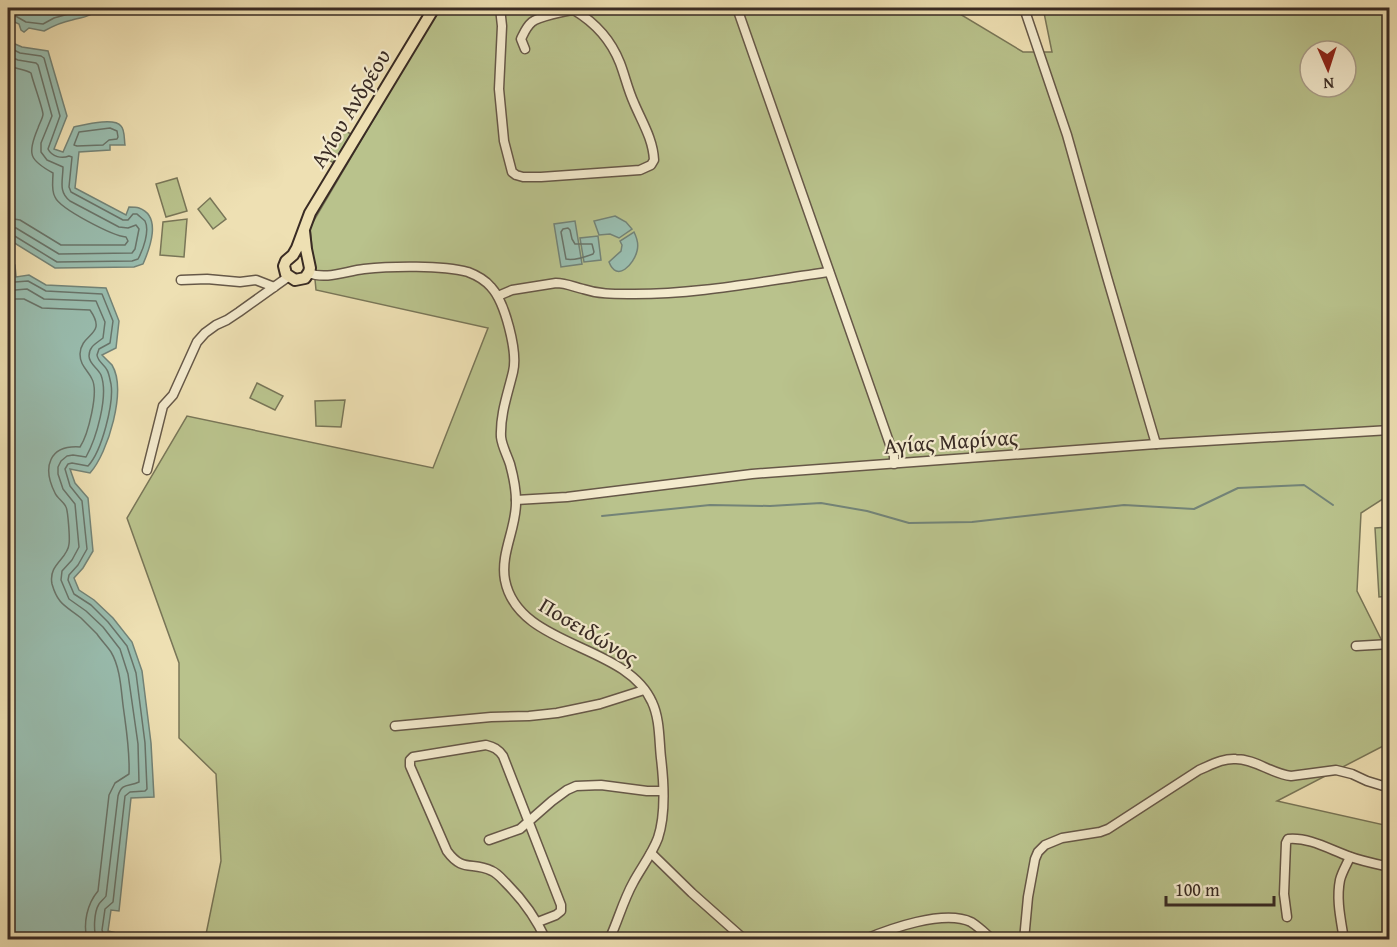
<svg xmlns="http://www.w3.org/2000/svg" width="1397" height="947" font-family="'Gentium Book Plus',serif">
  <rect width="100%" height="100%" fill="#eee0b3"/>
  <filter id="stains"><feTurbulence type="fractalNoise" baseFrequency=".00333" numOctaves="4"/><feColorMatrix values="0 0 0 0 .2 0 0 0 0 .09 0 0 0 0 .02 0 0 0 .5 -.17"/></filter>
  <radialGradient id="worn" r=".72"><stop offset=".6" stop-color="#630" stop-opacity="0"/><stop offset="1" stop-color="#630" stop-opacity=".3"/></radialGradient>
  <g fill="#b9c28c" stroke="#797658" stroke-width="1.5" fill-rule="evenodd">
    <path d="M 439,8 L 950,8 L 1023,52 L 1052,52 L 1043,8 L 1389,8 L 1389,495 L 1361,513 L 1357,591 L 1387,651 L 1389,662 L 1389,743 L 1277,801 L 1389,826 L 1389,939 L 958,940 L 948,936 L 930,940 L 205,939 L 221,861 L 216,774 L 179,738 L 179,663 L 127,518 L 187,416 L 433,468 L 488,328 L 316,290 L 310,227 ZM 1310,51 L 1346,51 L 1346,87 L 1310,87 Z"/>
    <path d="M 342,129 L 358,138 L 341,167 L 325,158 Z"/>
    <path d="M 177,178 L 187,211 L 166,217 L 156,184 Z"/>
    <path d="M 210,198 L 226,219 L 213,229 L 198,209 Z"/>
    <path d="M 187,219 L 184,257 L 160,255 L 163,222 Z"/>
    <path d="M 257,383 L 283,396 L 275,410 L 250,398 Z"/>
    <path d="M 345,400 L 341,427 L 316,426 L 315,401 Z"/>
    <path d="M 1389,527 L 1389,596 L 1379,597 L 1375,528 Z"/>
  </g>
  <g fill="#99bdaf" stroke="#738377" stroke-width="1.5">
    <path d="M 8,8 L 95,8 L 95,12 C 87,18 81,17 72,20 C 62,22 53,26 44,31 L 29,28 L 24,32 L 21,30 L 19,24 L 8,19 Z"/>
    <path d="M 8,41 L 22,47 L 48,51 L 67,116 L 54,149 L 63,152 L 74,127 C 84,125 114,117 121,126 C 125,130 124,139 125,145 L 110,145 L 110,150 L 79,152 L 75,188 L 126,215 L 129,207 C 133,207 136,207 139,208 C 162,216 150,248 143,264 L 134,267 L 55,268 L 8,239 Z"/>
    <path d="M 615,216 L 626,222 L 632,229 L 619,238 L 610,234 L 599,235 L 594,221 Z"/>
    <path d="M 575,221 L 582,264 L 561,267 L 554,224 Z"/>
    <path d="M 634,232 C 637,238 639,244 637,251 C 634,264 617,283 609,262 L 621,251 L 622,245 L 620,241 Z"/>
    <path d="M 598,236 L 601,260 L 584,262 L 580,238 Z"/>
    <path d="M 8,257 L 15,265 L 16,277 L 29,275 L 46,285 L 106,288 L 119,321 L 116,348 L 102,355 C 105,358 109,362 112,365 C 127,390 108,453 90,473 L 70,469 L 75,483 L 88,498 L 93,551 L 83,568 L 74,578 L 79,590 L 94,600 L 113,618 L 132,642 L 142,671 L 151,743 L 154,797 L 131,798 L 119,911 L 111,910 L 108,931 L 117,933 L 116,939 L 8,939 Z"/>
  </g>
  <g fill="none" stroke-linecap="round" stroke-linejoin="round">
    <g stroke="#69746a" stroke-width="1.5">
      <path d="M 8,14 L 12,14 L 26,22 L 43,24 L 54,18 L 72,13 L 85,11 L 89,8"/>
      <path d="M 8,47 L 20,53 L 41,56 L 44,58 L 60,116 L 48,149 C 52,157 62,159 69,156 L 72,157 L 69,187 L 71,192 L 123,220 L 128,220 L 133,214 L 137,214 C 139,216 143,219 145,221 C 150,231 143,250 138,259 L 132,261 L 57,262 L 13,235 L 8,234"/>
      <path d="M 8,56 L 18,60 L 36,63 L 38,65 L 52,116 L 41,143 L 41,152 L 47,160 L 63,167 C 63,180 58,192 70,201 L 119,227 L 128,228 L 136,225 L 139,229 L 135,249 L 132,253 L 59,254 L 16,228 L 8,227"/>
      <path d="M 8,65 C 15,69 25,69 31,73 C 33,82 42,106 43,114 C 43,118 39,124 38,128 C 27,154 29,160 53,173 C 53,181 51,190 55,197 C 60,209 113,236 126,237 L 128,241 L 125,245 L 61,245 L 20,220 L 8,218"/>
      <path d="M 110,128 L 117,131 L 118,137 L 117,139 L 109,140 L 103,145 L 77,146 L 74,145 L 79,132 Z"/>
      <path d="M 568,228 L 570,230 L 572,239 L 575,244 L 592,244 L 594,252 L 593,254 C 585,257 574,261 566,259 L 561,232 L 563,229 Z"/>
      <path d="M 8,266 L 9,268 L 10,278 L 15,282 L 28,281 L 46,291 L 102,294 L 113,321 L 110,343 L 99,349 L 97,355 C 98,362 104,364 107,370 C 109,373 110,380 111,384 C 114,403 102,451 88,466 L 72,463 L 68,464 L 65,469 L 70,486 L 82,501 L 87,549 L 78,565 L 69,575 L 68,580 L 74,594 L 91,605 L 108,622 L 127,646 L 136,673 L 145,743 L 147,789 L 145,791 L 130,792 L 125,796 L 113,902 L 105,909 L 102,930 L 104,935 L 111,940"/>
      <path d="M 8,287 L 15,290 L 27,289 L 44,299 L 96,301 L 105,322 L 103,338 C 97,343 89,346 89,356 C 89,364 98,368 101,375 C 109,396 96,439 86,457 L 73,455 L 67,456 L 61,461 L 58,467 L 58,474 L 63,489 L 75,504 L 79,547 L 72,560 L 62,571 L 61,580 L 69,599 L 86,611 L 103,627 L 120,649 L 128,674 L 138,744 L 139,782 C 129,787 122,782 118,796 L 106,896 C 105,898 100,902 99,904 C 94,912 93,931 97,940"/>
      <path d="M 8,297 L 14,299 L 24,299 L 42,308 L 90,310 C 108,336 81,332 80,354 C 80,366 88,370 92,379 C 99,392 88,435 80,447 C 49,445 42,467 55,493 C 57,498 64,502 66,507 C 68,511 70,539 69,544 C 68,559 48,564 52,584 C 58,605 66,606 81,618 C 86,623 92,629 97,634 C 101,640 107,646 111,652 C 120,667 121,688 123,705 C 126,728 130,750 129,774 L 115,783 L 109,795 L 98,891 C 87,904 83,923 87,940"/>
    </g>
    <path stroke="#738377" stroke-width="2" d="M 602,516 L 710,505 L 770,506 L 821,503 L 867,511 L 909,523 L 972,522 L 1124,505 L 1194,509 L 1238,488 L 1304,485 L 1333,505"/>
    <defs>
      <g id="minor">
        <path d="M 500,8 L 502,26 L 499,89 L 504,141 L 512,172 L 516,175 L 523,177 L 541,177 L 640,170 L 651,165 L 654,160 C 653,139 642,122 634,103 C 628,90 625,76 620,63 C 611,40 594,22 574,10"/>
        <path d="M 737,8 L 894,456 L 894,464"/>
        <path d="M 1024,8 L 1067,135 L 1107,277 L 1156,444"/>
        <path d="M 525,49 L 521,39 C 524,33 526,27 532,22 C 538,17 565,11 574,10 L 575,8"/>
        <path d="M 309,273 C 326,280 346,271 364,269 C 391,266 442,265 468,272 C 476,275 485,280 491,287 C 505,302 518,352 513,372 C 508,393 500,414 501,437 C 502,446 507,455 510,464 C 513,475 516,489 516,501 C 517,527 500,553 505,580 C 518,648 626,643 652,702 C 660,719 659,740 661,758 C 664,783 666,814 658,838 C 652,854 641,868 633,883 C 623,901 618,921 609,940"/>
        <path d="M 181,280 L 207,279 L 240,282 L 256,280 L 274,287"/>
        <path d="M 498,296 L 512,290 L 556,283 C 566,283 574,287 583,289 C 598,294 613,294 628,294 C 696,295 763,281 829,272"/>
        <path d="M 147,470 L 163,406 L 173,395 L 197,342 L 205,333 L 216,325 L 227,320 L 239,312 L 288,277"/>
        <path d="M 516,500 L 567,497 L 752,474 L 1156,444 L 1390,430"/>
        <path d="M 1356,646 L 1390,644"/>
        <path d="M 395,726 L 491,717 L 529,716 L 557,713 L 600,704 L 644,690"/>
        <path d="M 489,840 L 520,829 L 552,801 L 567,790 L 576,786 L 601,785 L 647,791 L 663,791"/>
        <path d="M 651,853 L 692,893 L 745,940"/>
        <path d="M 1287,917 L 1284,894 L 1286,843 L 1288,839 C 1309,837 1329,849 1348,856 C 1361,861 1376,864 1390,867"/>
        <path d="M 538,922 L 556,915 L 561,911 L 561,905 L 503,756 C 498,749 494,747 486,745 L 413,757 L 410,760 L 410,766 L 447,851 C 463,873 472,861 492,871 C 497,873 501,878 506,883 C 523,900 536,918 546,940"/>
        <path d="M 863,940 C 889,929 944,909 971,922 C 979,927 986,934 993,940"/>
        <path d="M 1024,940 L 1028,897 L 1035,859 L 1038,852 L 1045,845 L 1062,838 L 1100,832 L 1108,829 L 1199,770 C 1211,765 1223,758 1236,759 C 1255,759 1272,774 1291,776 L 1336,770 L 1352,774 L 1367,781 L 1390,788"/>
        <path d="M 1344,940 C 1341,920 1336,900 1340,880 C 1342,872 1347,864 1350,857"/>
      </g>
      <path id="major" d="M 304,231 L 306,249 L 310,268 L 309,272 L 305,278 L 295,280 L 286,274 L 284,266 L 286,261 L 293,255 L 297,248 L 310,213 L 434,8"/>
    </defs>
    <use href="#minor" stroke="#665848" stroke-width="11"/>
    <use href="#major" stroke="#392b24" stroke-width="14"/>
    <use href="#minor" stroke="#f4ebce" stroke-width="8"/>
    <use href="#major" stroke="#eee0b3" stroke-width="10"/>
  </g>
  <g text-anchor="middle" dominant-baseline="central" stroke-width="4.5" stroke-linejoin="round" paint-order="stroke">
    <g font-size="22" fill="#392b24" stroke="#f4ebce">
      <text transform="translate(350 108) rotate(-59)">Αγίου Ανδρέου</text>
      <text transform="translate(951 441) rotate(-4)">Αγίας Μαρίνας</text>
      <text transform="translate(589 631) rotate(31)">Ποσειδώνος</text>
    </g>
  </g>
  <rect width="1397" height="947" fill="none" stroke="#eee0b3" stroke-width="30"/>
  <rect x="9" y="9" width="1379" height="929" fill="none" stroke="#392b24" stroke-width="3"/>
  <rect x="15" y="15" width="1367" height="917" fill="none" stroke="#392b24" stroke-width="1.5"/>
  <g transform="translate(1328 69) rotate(177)"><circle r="28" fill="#f4ebce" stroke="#a99e8a" stroke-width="1.5"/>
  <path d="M0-4.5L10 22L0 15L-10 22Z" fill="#8f2418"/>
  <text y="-9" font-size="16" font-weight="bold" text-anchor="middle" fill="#392b24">N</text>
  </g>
  <path d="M1166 896v9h108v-9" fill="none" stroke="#392b24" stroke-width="3"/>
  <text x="1175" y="896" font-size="18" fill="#392b24" stroke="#f4ebce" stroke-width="4.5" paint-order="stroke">100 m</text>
  <rect width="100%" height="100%" filter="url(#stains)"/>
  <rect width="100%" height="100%" fill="url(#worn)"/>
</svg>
